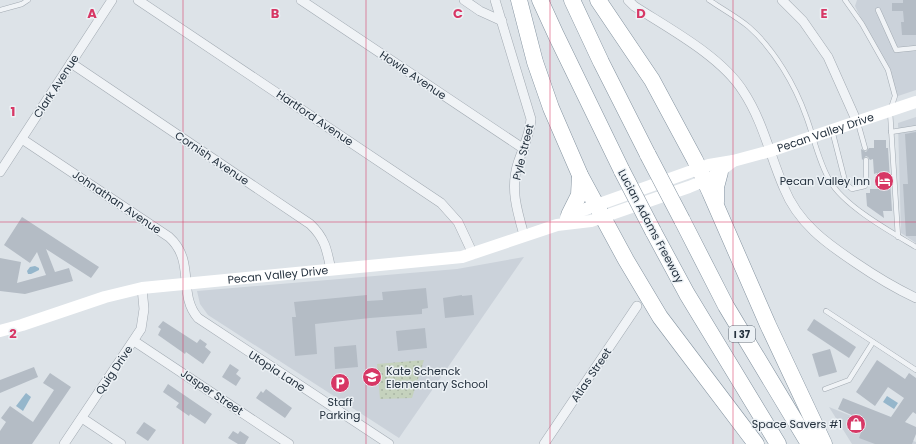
<svg xmlns="http://www.w3.org/2000/svg" width="916" height="444" font-family="Poppins,sans-serif">
  <defs>
    <pattern id="park-dots" width="8" height="8" patternUnits="userSpaceOnUse"><rect width="8" height="8" fill="#c5d2bd"/><path d="M2 2h.1M6 6h.1" fill="none" stroke="#a9b5a4" stroke-width="1.8" stroke-linecap="round"/></pattern>
  </defs>
  <rect width="100%" height="100%" fill="#dde3e8"/>
  <g fill="#cbd2da">
    <path d="M 857,0 L 916,0 L 916,90 L 898,96 L 855,6 Z"/>
    <path d="M 916,117 L 916,243 L 901,233 L 898,123 Z"/>
    <path d="M 524,257 L 399,438 L 208,315 L 200,304 L 197,291 L 457,269 Z"/>
    <path d="M 829,407 L 916,442 L 916,444 L 852,444 Z"/>
  </g>
  <path fill="url(#park-dots)" d="M 424,360 L 412,398 L 380,399 L 377,364 Z"/>
  <g fill="#95b6cb">
    <path d="M 35,266 L 39,268 L 39,270 L 31,274 L 28,274 L 27,271 L 30,267 Z"/>
    <path d="M 26,393 L 31,397 L 23,411 L 16,406 Z"/>
    <path d="M 887,396 L 898,403 L 894,409 L 883,402 Z"/>
  </g>
  <g fill="#b4bcc5">
    <path d="M 903,0 L 916,0 L 916,35 L 902,35 L 901,22 L 904,22 L 903,11 L 892,11 L 892,3 L 903,3 Z"/>
    <path d="M 916,132 L 916,236 L 906,236 L 903,184 L 908,184 L 905,134 Z"/>
    <path d="M 874,140 L 886,140 L 886,148 L 888,148 L 892,211 L 883,211 L 884,218 L 867,206 L 866,193 L 870,193 L 870,189 L 878,189 L 877,173 L 874,174 L 873,159 L 870,160 L 868,157 L 866,156 L 862,160 L 861,149 L 866,152 L 869,148 L 874,148 Z"/>
    <path d="M 22,217 L 99,267 L 91,278 L 46,249 L 55,272 L 69,268 L 73,281 L 25,294 L 0,291 L 0,258 L 21,262 L 17,283 L 46,275 L 37,252 L 30,263 L 4,245 Z"/>
    <path d="M 426,288 L 428,308 L 422,309 L 422,314 L 370,318 L 315,324 L 317,354 L 295,356 L 292,317 L 296,317 L 294,302 L 367,295 L 367,301 L 383,300 L 382,292 Z"/>
    <path d="M 462,295 L 462,296 L 472,295 L 474,315 L 445,318 L 443,298 Z"/>
    <path d="M 814,319 L 856,347 L 849,358 L 807,330 Z"/>
    <path d="M 163,321 L 197,343 L 200,339 L 207,344 L 205,347 L 211,352 L 203,364 L 186,352 L 185,354 L 158,335 L 161,329 L 158,327 Z"/>
    <path d="M 425,328 L 427,348 L 398,351 L 396,331 Z"/>
    <path d="M 356,345 L 358,367 L 335,369 L 334,347 Z"/>
    <path d="M 830,349 L 837,372 L 819,377 L 812,354 Z"/>
    <path d="M 877,360 L 905,379 L 909,373 L 916,378 L 916,414 L 913,412 L 905,422 L 916,427 L 916,434 L 912,444 L 875,444 L 859,438 L 865,421 L 838,409 L 843,398 L 891,417 L 904,398 L 888,387 L 875,406 L 856,392 Z"/>
    <path d="M 230,364 L 239,370 L 236,374 L 241,378 L 236,386 L 222,377 Z"/>
    <path d="M 34,367 L 38,377 L 0,393 L 0,380 Z"/>
    <path d="M 50,373 L 71,387 L 32,444 L 0,444 L 0,431 L 6,422 L 1,418 L 10,406 L 33,422 L 54,390 L 43,383 Z"/>
    <path d="M 168,384 L 212,414 L 205,424 L 190,414 L 189,416 L 176,407 L 179,403 L 163,392 Z"/>
    <path d="M 266,389 L 292,408 L 285,418 L 256,398 L 261,391 L 263,393 Z"/>
    <path d="M 144,422 L 156,430 L 148,441 L 136,433 Z"/>
    <path d="M 233,431 L 238,434 L 240,431 L 249,437 L 245,444 L 238,444 L 228,438 Z"/>
  </g>
  <g fill="none" stroke-linecap="round" stroke-linejoin="round">
    <defs>
      <g id="lane">
        <path d="M 709,0 C 722,9 737,17 749,27 C 774,49 795,85 806,116 C 814,137 818,161 830,181 C 844,206 891,232 916,247"/>
        <path d="M 845,0 L 862,24 L 888,70 L 895,96 L 890,111 L 898,237"/>
        <path d="M 0,10 L 22,4 L 28,0"/>
        <path d="M 878,10 L 896,50 L 916,48"/>
        <path d="M 858,123 L 865,148"/>
        <path d="M 832,130 L 844,177 L 846,184 L 852,189 L 865,186 L 866,183 L 866,160"/>
        <path d="M 891,132 L 916,128"/>
        <path d="M 826,311 L 916,370"/>
        <path d="M 825,389 L 849,380 L 873,342"/>
      </g>
      <g id="street">
        <path d="M 138,0 L 441,203 L 458,222 L 473,254"/>
        <path d="M 301,0 L 524,149"/>
        <path d="M 464,0 L 480,11 L 502,21"/>
        <path d="M 495,0 L 531,119 C 530,134 523,148 518,163 C 510,188 517,211 524,235"/>
        <path d="M 628,0 L 634,6 C 668,28 721,56 743,91 C 763,121 770,156 784,188 C 798,223 826,243 856,263 C 875,276 895,288 916,298"/>
        <path d="M 782,0 L 803,21 L 828,57 L 857,122"/>
        <path d="M 71,63 L 310,224 C 325,238 327,250 331,270"/>
        <path d="M 22,139 L 169,237 C 196,261 177,294 198,318 L 389,444"/>
        <path d="M 0,172 L 112,0"/>
        <path d="M 134,341 L 289,444"/>
        <path d="M 82,418 L 121,444"/>
        <path d="M 64,444 L 141,329 L 144,309 L 142,288"/>
        <path d="M 544,444 L 637,306"/>
      </g>
      <g id="highway">
        <path d="M 519,0 L 535,62 L 551,108 L 580,175 L 626,260 L 660,317 L 756,444"/>
        <path d="M 540,0 L 556,35 L 622,171"/>
        <path d="M 572,0 L 601,62 L 648,155"/>
        <path d="M 598,0 L 652,80 L 695,160 L 710,192 L 768,325 L 824,444"/>
        <path d="M 716,202 L 716,187 L 720,172"/>
        <path d="M 569,215 L 579,195 L 580,175"/>
        <path d="M 682,220 L 726,306 L 809,444"/>
        <path d="M 653,231 L 687,294 L 778,444"/>
      </g>
    </defs>
    <use href="#lane" stroke="#a2aab2" stroke-width="5.5"/>
    <use href="#street" stroke="#a2aab2" stroke-width="10"/>
    <use href="#highway" stroke="#83929f" stroke-width="17"/>
    <use href="#lane" stroke="#f0f3f6" stroke-width="4.5"/>
    <use href="#street" stroke="#f0f3f6" stroke-width="9"/>
    <g stroke="#fff" stroke-width="12">
      <path id="s1" d="M 566,218 L 569,215 L 709,165 L 733,161 L 770,151 L 916,102"/>
      <path id="s2" d="M 0,331 L 22,325 L 105,297 L 142,288 L 462,257 L 557,225 L 591,221 L 689,187 L 711,178 L 733,161"/>
    </g>
    <use href="#highway" stroke="#fff" stroke-width="16"/>
    <defs>
      <g id="highway-bridge">
        <path d="M 648,155 L 682,220"/>
        <path d="M 622,171 L 653,231"/>
      </g>
    </defs>
    <use href="#highway-bridge" stroke="#83929f" stroke-width="17" stroke-linecap="butt"/>
    <use href="#highway-bridge" stroke="#fff" stroke-width="16"/>
  </g>
  <path fill="none" stroke="#d73765" stroke-width="1" stroke-opacity="0.55" d="M 183,0 L 183,444M 366,0 L 366,444M 550,0 L 550,444M 733,0 L 733,444M 0,222 L 916,222"/>
  <defs>
    <symbol id="hotel-disc" viewBox="-11 -11 22 22"><circle r="9.5" fill="#d73765" stroke="#ecf1f5"/><path d="M-6-4.5h1.5V1H6V5H4.5V3h-9V5H-6ZM-4 0a1.8 1.8 0 1 1 3.6 0ZM.5 0V-2.5h3Q6-2.5 6 0Z" fill="#fff"/></symbol>
    <symbol id="school-disc" viewBox="-11 -11 22 22"><circle r="9.5" fill="#d73765" stroke="#ecf1f5"/><path d="M0-5L7-2L0 1L-7-2ZM-4 1L0 2.5L4 1V4Q0 6-4 4Z" fill="#fff"/></symbol>
    <symbol id="parking-disc" viewBox="-11 -11 22 22"><circle r="9.5" fill="#d73765" stroke="#ecf1f5"/><path d="M-3.5-5.5H1a3.5 3.5 0 0 1 0 7H-1V5.5H-3.5ZM-1-3.4V-.6H.8a1.4 1.4 0 0 0 0-2.8Z" fill="#fff"/></symbol>
    <symbol id="shop-disc" viewBox="-11 -11 22 22"><circle r="9.5" fill="#d73765" stroke="#ecf1f5"/><path d="M-5-2.5h2.3a2.7 3.5 0 0 1 5.4 0H5L5.5 6h-11ZM-1.5-2.5h3a1.5 2.3 0 0 0-3 0Z" fill="#fff"/></symbol>
  </defs>
  <g fill-rule="evenodd">
    <use href="#hotel-disc" x="873" y="170" width="22" height="22"/>
    <use href="#school-disc" x="361" y="366" width="22" height="22"/>
    <use href="#parking-disc" x="329" y="372" width="22" height="22"/>
    <use href="#shop-disc" x="845" y="413" width="22" height="22"/>
  </g>
  <g text-anchor="middle" dominant-baseline="central" stroke-width="3" stroke-linejoin="round" paint-order="stroke">
    <rect fill="#ecf1f5" stroke="#616b76" stroke-width="1" x="729" y="326" width="26" height="16" rx="3"/>
    <g font-size="10" font-weight="bold" fill="#25323f">
      <text x="742" y="334">I 37</text>
    </g>
    <g font-size="11" fill="#25323f" stroke="#ecf1f5">
      <text transform="translate(413 75) rotate(34)">Howle Avenue</text>
      <text transform="translate(56 86) rotate(-57)">Clark Avenue</text>
      <text transform="translate(315 118) rotate(34)">Hartford Avenue</text>
      <text stroke="none"><textPath href="#s1" startOffset="274">Pecan Valley Drive</textPath></text>
      <text transform="translate(523 152) rotate(-76)">Pyle Street</text>
      <text transform="translate(212 158) rotate(34)">Cornish Avenue</text>
      <text transform="translate(117 202) rotate(34)">Johnathan Avenue</text>
      <text transform="translate(651 226) rotate(62)">Lucian Adams Freeway</text>
      <text stroke="none"><textPath href="#s2" startOffset="285">Pecan Valley Drive</textPath></text>
      <text transform="translate(114 370) rotate(-56)">Quig Drive</text>
      <text transform="translate(277 371) rotate(33)">Utopia Lane</text>
      <text transform="translate(591 375) rotate(-56)">Atlas Street</text>
      <text transform="translate(212 392) rotate(34)">Jasper Street</text>
    </g>
    <g font-size="11" fill="#25323f" stroke="#ecf1f5" text-anchor="end">
      <text x="870" y="181">Pecan Valley Inn</text>
      <text x="386" y="371" text-anchor="start">Kate Schenck<tspan x="386" dy="13">Elementary School</tspan></text>
      <text x="340" y="402" text-anchor="middle">Staff<tspan x="340" dy="13">Parking</tspan></text>
      <text x="842" y="424">Space Savers #1</text>
    </g>
  </g>
  <g font-size="13" text-anchor="middle" font-weight="bold" fill="#d73765" stroke="#ecf1f5" stroke-width="3" stroke-linejoin="round" paint-order="stroke">
    <text x="92" y="18">A</text>
    <text x="275" y="18">B</text>
    <text x="458" y="18">C</text>
    <text x="641" y="18">D</text>
    <text x="824" y="18">E</text>
    <text x="13" y="116">1</text>
    <text x="13" y="338">2</text>
  </g>
</svg>
